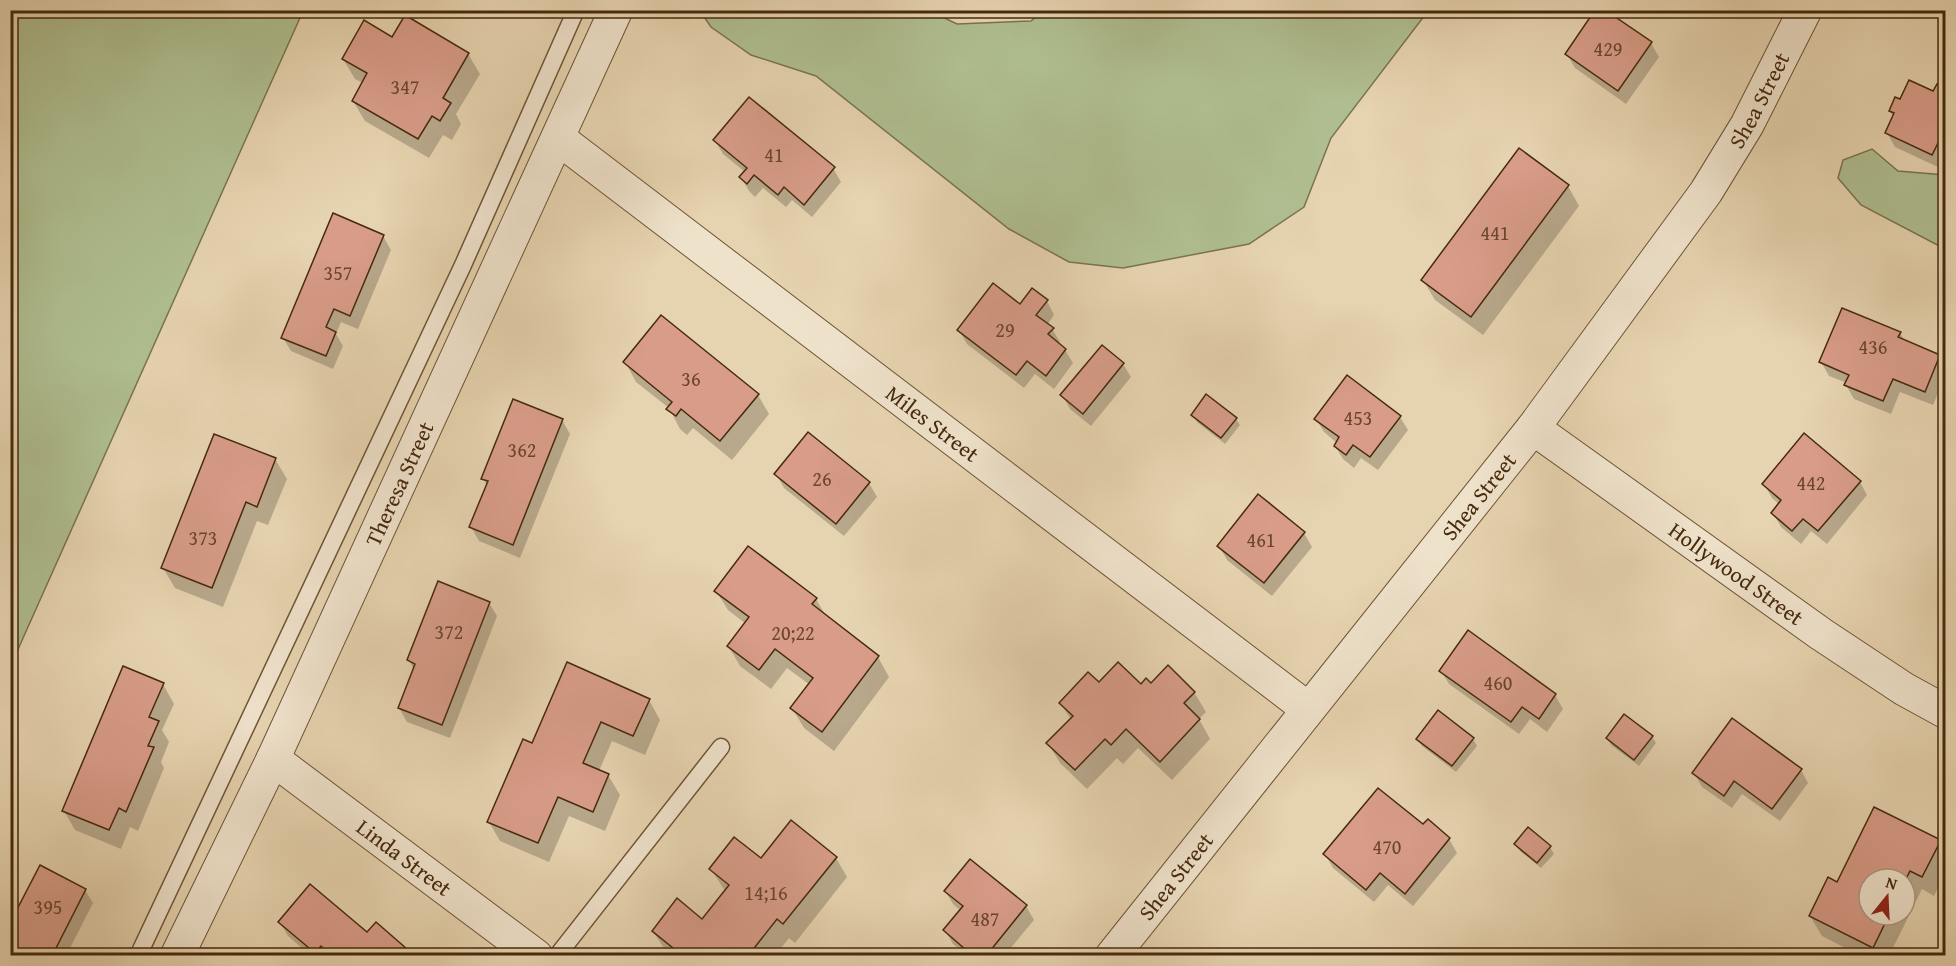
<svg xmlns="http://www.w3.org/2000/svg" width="1956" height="966" font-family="'Gentium Book Plus',serif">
  <rect width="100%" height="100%" fill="#e6d3af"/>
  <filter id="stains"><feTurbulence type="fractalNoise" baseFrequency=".00333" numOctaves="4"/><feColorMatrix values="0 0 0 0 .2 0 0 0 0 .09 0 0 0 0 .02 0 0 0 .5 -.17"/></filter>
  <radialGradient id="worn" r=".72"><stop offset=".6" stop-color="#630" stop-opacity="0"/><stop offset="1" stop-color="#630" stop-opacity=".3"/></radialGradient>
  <g fill="#afbe90" stroke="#7a744e" stroke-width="1.5">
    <path d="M 11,10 L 303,11 L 11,665 L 10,11 Z"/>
    <path d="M 1043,10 L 1428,10 L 1428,11 L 1331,138 L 1304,207 L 1249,244 L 1123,268 L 1069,262 L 1009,229 L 816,76 L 751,55 L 711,27 L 700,11 L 930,11 L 957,24 L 1031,21 Z"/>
    <path d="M 1872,149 L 1898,171 L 1945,175 L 1945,249 L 1861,205 L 1838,178 L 1843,160 Z"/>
  </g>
  <g fill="#0003" fill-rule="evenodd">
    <path d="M 406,18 L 468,54 L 480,74 L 456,114 L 461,124 L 452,140 L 443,135 L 429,158 L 365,121 L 353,101 L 363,83 L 355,79 L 343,59 L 393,39 Z"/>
    <path d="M 1651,43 L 1659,57 L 1626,104 L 1575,68 L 1567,54 Z"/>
    <path d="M 1946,90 L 1946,156 L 1940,168 L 1895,147 L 1887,133 L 1894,117 L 1890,111 L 1901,101 Z"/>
    <path d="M 715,141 L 833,168 L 841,182 L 812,217 L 792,200 L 786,207 L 763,188 L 755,197 L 749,191 L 741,177 L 745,172 L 723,154 Z"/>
    <path d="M 1568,186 L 1579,206 L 1483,335 L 1435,300 L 1423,280 Z"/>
    <path d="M 383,236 L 391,250 L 358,329 L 341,322 L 336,334 L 343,346 L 333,369 L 291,351 L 283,338 Z"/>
    <path d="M 1047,301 L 1054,315 L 1047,325 L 1052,329 L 1060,342 L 1058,345 L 1065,350 L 1073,363 L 1054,389 L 1035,374 L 1024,388 L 967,344 L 959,330 L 1021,306 Z"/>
    <path d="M 1900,333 L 1905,342 L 1939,356 L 1946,366 L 1946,374 L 1933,405 L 1900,392 L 1891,414 L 1854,399 L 1846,385 L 1847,383 L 1829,376 L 1821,362 Z"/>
    <path d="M 625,362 L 758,395 L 769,414 L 732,460 L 693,428 L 687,435 L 680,429 L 669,408 L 636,382 Z"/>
    <path d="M 1123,364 L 1131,377 L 1091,426 L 1070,409 L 1062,395 Z"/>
    <path d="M 1193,415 L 1236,419 L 1240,425 L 1225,444 L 1197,422 Z"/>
    <path d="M 1400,417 L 1408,430 L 1378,470 L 1361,458 L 1354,468 L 1343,459 L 1335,446 L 1337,443 L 1324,432 L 1316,419 Z"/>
    <path d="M 562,420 L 570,434 L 520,558 L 479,541 L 471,527 L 487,486 L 483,478 Z"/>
    <path d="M 275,459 L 287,479 L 268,525 L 257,521 L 223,607 L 175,588 L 163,568 Z"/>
    <path d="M 776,474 L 869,483 L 877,497 L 844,536 L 784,488 Z"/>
    <path d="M 1860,482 L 1867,495 L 1827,544 L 1811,531 L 1801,544 L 1781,527 L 1773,513 L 1780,505 L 1772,498 L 1764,484 Z"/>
    <path d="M 1259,496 L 1304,533 L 1312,547 L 1272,596 L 1227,560 L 1219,546 Z"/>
    <path d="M 716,591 L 816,599 L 827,618 L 878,657 L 889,677 L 834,751 L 804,728 L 792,708 L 810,685 L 787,668 L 771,689 L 740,666 L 729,647 L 746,624 L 728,610 Z"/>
    <path d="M 489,603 L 497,616 L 450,738 L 407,722 L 399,708 L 414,670 L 409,660 Z"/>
    <path d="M 1441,671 L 1555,695 L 1563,709 L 1547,732 L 1530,719 L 1519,734 L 1449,684 Z"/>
    <path d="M 163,684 L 174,704 L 162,730 L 169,742 L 161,762 L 164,768 L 138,831 L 130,827 L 121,849 L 75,830 L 64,811 Z"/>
    <path d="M 1099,684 L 1151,685 L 1194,692 L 1206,712 L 1199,719 L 1210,739 L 1172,780 L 1138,748 L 1123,764 L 1117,758 L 1087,789 L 1060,763 L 1048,743 L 1071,720 L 1061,703 Z"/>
    <path d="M 649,700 L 660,720 L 645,755 L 612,741 L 599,771 L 608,775 L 620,795 L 605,831 L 569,816 L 549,862 L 500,841 L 489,822 L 532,745 Z"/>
    <path d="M 1652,737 L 1656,743 L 1639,766 L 1611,745 L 1607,738 Z"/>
    <path d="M 1418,739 L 1473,739 L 1477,746 L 1456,772 L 1422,746 Z"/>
    <path d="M 1801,770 L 1808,783 L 1780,821 L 1742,794 L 1732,808 L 1702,787 L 1694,773 Z"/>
    <path d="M 1428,822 L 1449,839 L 1457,853 L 1413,906 L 1388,885 L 1374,902 L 1333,868 L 1325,854 L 1424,827 Z"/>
    <path d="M 1940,841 L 1946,851 L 1946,872 L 1934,896 L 1922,889 L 1889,956 L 1861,956 L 1822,936 L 1810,916 L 1838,884 ZM 1869,879 L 1905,879 L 1905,915 L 1869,915 Z"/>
    <path d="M 1516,844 L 1550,847 L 1554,854 L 1541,868 L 1520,851 Z"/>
    <path d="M 836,858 L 847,877 L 795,943 L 789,938 L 775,956 L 671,956 L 665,950 L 653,931 L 702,921 L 725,891 L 711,869 L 761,860 Z"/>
    <path d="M 85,890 L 93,903 L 66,956 L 10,956 Z"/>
    <path d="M 945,891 L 1026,906 L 1034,920 L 1004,956 L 967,956 L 953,944 L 945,930 L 961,911 L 953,904 Z"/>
    <path d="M 280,922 L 413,956 L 311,956 L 288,936 Z"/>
  </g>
  <g fill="#d89c88" stroke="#462a0d" stroke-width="1.5">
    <path d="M 1595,10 L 1605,10 L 1652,42 L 1618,91 L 1565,54 Z"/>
    <path d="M 405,15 L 469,53 L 443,98 L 451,103 L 440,121 L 432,116 L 418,139 L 352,101 L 367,73 L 342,59 L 364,20 L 392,37 Z"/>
    <path d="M 1909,80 L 1933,91 L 1937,84 L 1946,88 L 1946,127 L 1932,155 L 1885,133 L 1894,113 L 1889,111 L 1895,97 L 1900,99 Z"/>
    <path d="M 749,97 L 835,167 L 804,205 L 784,187 L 778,195 L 754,175 L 747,184 L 739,177 L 747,168 L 713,140 Z"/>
    <path d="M 1519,148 L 1569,185 L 1471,317 L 1421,280 Z"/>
    <path d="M 333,213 L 384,235 L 350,316 L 334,309 L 326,327 L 336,332 L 326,356 L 281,338 Z"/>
    <path d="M 993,283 L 1020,304 L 1032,288 L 1048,300 L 1036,315 L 1054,328 L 1048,334 L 1066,349 L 1046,376 L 1027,361 L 1016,375 L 957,330 Z"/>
    <path d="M 1842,308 L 1901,332 L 1898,337 L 1940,355 L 1925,392 L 1893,379 L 1883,401 L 1844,385 L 1849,375 L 1819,362 Z"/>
    <path d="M 661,315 L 759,394 L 720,441 L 681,409 L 676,416 L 666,409 L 672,402 L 623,362 Z"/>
    <path d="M 1102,345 L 1124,363 L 1083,414 L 1060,395 Z"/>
    <path d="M 1347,375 L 1401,416 L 1370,457 L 1353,445 L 1346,455 L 1334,446 L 1339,437 L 1314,419 Z"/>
    <path d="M 1206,394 L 1237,418 L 1221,438 L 1191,415 Z"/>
    <path d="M 513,399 L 563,419 L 513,545 L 469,527 L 488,481 L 481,479 Z"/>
    <path d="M 808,432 L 870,482 L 836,524 L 774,474 Z"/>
    <path d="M 1804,433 L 1861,481 L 1818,531 L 1803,519 L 1792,531 L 1771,513 L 1781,500 L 1762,484 Z"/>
    <path d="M 214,434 L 276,458 L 257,507 L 246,502 L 212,588 L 161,568 Z"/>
    <path d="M 1258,494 L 1305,532 L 1264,583 L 1217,546 Z"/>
    <path d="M 748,546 L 817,598 L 812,604 L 879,656 L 822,732 L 790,708 L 813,678 L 775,649 L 759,670 L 727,646 L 749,617 L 714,591 Z"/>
    <path d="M 438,581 L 490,602 L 442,725 L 398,708 L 415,664 L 407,660 Z"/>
    <path d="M 1468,630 L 1556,694 L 1539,719 L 1522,707 L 1511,722 L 1439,671 Z"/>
    <path d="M 567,662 L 650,699 L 633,736 L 601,722 L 583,763 L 609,774 L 593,812 L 558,797 L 538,843 L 487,822 L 523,739 L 532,743 Z"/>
    <path d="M 1118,662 L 1141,684 L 1146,678 L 1151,683 L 1168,665 L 1195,692 L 1184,703 L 1200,719 L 1160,762 L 1126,729 L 1111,745 L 1105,739 L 1075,770 L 1046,743 L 1073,716 L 1059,703 L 1088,672 L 1099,682 Z"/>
    <path d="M 123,666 L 164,683 L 149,717 L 159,721 L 148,746 L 154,747 L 126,812 L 119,808 L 109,830 L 62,811 Z"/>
    <path d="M 1438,710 L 1474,738 L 1452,766 L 1416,739 Z"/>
    <path d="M 1624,714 L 1653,736 L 1634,760 L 1606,738 Z"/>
    <path d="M 1732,718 L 1802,769 L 1772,809 L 1734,781 L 1724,796 L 1692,773 Z"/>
    <path d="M 1378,788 L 1423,824 L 1428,819 L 1450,838 L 1405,894 L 1380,873 L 1366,890 L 1323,854 Z"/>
    <path d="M 1874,807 L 1941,840 L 1922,877 L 1910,871 L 1905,881 L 1905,879 L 1869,879 L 1869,915 L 1889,915 L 1873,948 L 1809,916 L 1828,877 L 1837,882 Z"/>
    <path d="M 791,820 L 837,857 L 783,924 L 777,919 L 748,956 L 683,956 L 652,931 L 677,898 L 702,919 L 729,885 L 709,869 L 734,837 L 761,858 Z"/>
    <path d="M 1528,827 L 1551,846 L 1537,863 L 1514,844 Z"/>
    <path d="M 970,859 L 1027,905 L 986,956 L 973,956 L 943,930 L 963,906 L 944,891 Z"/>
    <path d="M 40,865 L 86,889 L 52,956 L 10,956 L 10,923 Z"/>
    <path d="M 310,884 L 367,932 L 376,922 L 415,956 L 331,956 L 321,946 L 315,953 L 278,922 Z"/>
  </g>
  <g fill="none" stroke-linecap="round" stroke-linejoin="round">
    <defs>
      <g id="lane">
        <path d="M 138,956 L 463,265 L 576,10"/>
        <path d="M 557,956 L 721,747"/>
      </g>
      <g id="street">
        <path id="s1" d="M 558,138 L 1308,709"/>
        <path id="s2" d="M 1533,428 L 1821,634 L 1904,689 L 1946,712"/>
        <path id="s3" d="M 273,759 L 536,956"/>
        <path id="s4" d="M 177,956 L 273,759 L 616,10"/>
        <path id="s5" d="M 1112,956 L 1533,428 L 1706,192 L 1747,125 L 1805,10"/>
      </g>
    </defs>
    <use href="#lane" stroke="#6e5436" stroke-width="19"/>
    <use href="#street" stroke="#6e5436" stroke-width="35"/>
    <use href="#lane" stroke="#efe2cb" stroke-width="16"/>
    <use href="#street" stroke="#efe2cb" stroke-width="33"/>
  </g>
  <g text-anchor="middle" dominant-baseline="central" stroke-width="4.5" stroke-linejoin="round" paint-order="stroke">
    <g font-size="20" fill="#6a462c">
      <text x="1608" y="48">429</text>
      <text x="405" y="86">347</text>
      <text x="774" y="154">41</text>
      <text x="1495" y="232">441</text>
      <text x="338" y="272">357</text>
      <text x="1005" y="329">29</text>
      <text x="1873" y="346">436</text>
      <text x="691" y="378">36</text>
      <text x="1358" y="417">453</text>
      <text x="522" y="449">362</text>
      <text x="822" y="478">26</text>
      <text x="1811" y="482">442</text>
      <text x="203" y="537">373</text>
      <text x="1261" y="539">461</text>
      <text x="449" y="631">372</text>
      <text x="793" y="632">20;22</text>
      <text x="1498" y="682">460</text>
      <text x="1387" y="846">470</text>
      <text x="766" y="892">14;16</text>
      <text x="48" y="906">395</text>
      <text x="985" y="918">487</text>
    </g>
    <g font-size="22" fill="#462a0d" stroke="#efe2cb">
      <text stroke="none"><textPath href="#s5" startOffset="1074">Shea Street</textPath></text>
      <text stroke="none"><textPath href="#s1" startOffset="471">Miles Street</textPath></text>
      <text stroke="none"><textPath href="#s4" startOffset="522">Theresa Street</textPath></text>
      <text stroke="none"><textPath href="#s5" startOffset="588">Shea Street</textPath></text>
      <text stroke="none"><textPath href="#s2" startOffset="250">Hollywood Street</textPath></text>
      <text stroke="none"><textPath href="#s3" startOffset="164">Linda Street</textPath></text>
      <text stroke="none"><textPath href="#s5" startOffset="102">Shea Street</textPath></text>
    </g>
  </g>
  <rect width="1956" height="966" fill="none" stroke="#e6d3af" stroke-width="36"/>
  <rect x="12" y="12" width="1932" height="942" fill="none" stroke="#462a0d" stroke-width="3"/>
  <rect x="18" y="18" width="1920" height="930" fill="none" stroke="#462a0d" stroke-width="1.5"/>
  <g transform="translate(1887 897) rotate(18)"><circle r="28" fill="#efe2cb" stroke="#ab987f" stroke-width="1.5"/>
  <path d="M0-4.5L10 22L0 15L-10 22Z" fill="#8f2418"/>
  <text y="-9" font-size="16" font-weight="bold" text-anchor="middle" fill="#462a0d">N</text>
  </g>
  <rect width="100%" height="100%" filter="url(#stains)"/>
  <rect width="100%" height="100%" fill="url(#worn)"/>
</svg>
